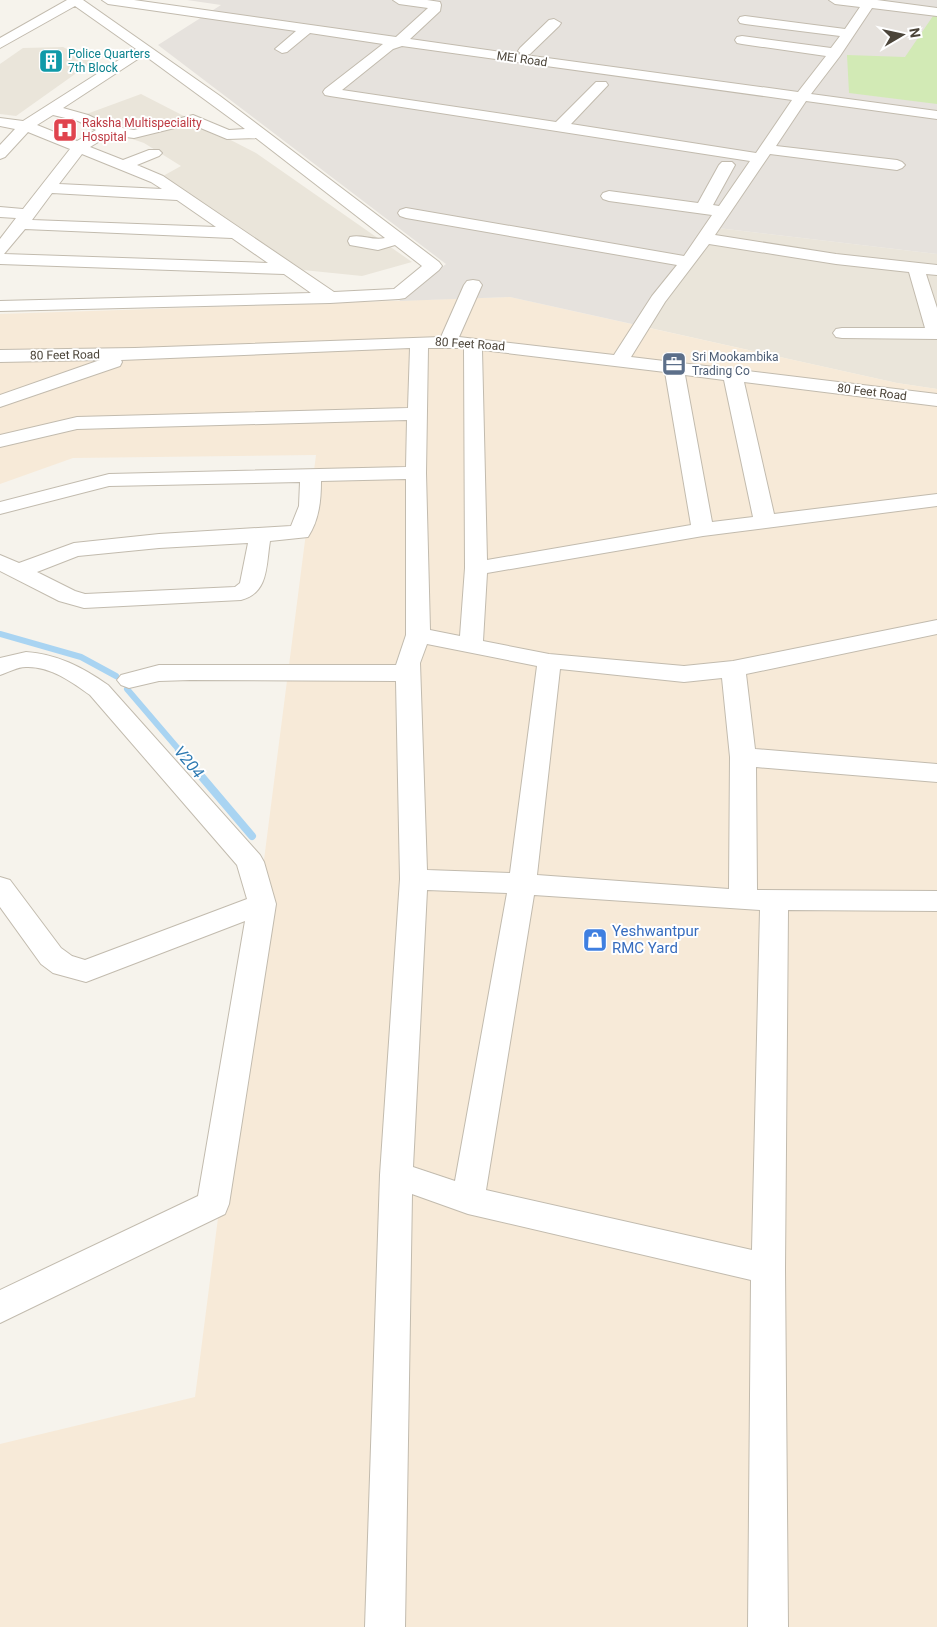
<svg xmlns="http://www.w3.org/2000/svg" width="937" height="1627" font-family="Roboto,sans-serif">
  <rect width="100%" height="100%" fill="#f6f3ec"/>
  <g fill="#eae5da">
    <path d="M 63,47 L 92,62 L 16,116 L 0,114 L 0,64 L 23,48 Z"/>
    <path d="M 141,94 L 256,153 L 412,262 L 362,276 L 303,270 L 163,176 L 181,166 L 144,143 L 73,119 Z"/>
    <path d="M 709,227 L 937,254 L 937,389 L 897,383 L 641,326 Z"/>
  </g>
  <path fill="#f7ead8" d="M 510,297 L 897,383 L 937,389 L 937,1627 L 0,1627 L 0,1444 L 195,1397 L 316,455 L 73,458 L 0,484 L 0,314 Z"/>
  <path fill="#e6e2dd" d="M 187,0 L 937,0 L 937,254 L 709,227 L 641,326 L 510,297 L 399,301 L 446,264 L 158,45 L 221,5 Z"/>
  <path fill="#d2eab5" d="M 933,16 L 937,16 L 937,104 L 849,93 L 847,55 L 905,57 Z"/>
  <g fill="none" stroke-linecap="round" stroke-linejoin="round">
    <g stroke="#a9d4f2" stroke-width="6">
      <path d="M 0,634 L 81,657 L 116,676"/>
      <path d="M 127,689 L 180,751"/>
    </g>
    <path stroke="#a9d4f2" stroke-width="8" d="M 179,750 L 252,836"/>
    <defs>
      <g id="minor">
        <path d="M 67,0 L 83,0 L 220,96 L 439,262 L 442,266 L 439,270 L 405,298 L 399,299 L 330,303 L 0,311 L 0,301 L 311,293 L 284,274 L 0,264 L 0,239 L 16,218 L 0,217 L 0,207 L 23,209 L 70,149 L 28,132 L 5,157 L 0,159 L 0,145 L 15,129 L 0,126 L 0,118 L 23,121 L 136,49 L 75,6 L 0,48 L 0,38 ZM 144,55 L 245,129 L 229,130 L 193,115 L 134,130 L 111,126 L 88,115 L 63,108 ZM 53,115 L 78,121 L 96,130 L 77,141 L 37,125 ZM 191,124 L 227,139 L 256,138 L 385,238 C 373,241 362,234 350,237 L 348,241 L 350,245 L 378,250 L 395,245 L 422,266 L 394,289 L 334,292 L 163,176 L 137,165 L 159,156 L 162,153 L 159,150 L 149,150 L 123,160 L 90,147 L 110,135 L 134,138 ZM 82,154 L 151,182 L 162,189 L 59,184 ZM 52,193 L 177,200 L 216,227 L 32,220 ZM 25,229 L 232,238 L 268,263 L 4,254 Z"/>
        <path d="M 102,0 L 134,0 L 396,37 L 428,8 L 399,4 L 393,0 L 427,0 L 440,2 L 441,5 L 440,11 L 410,39 L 523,55 L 518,51 L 520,48 L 549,20 L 554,19 L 561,23 L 559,26 L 530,54 L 525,55 L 798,92 L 826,56 L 742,44 L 737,43 L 735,40 L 737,37 L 742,36 L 831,48 L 840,36 L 745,24 L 740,23 L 738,20 L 740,17 L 745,16 L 845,29 L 860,7 L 835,4 L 829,0 L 877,0 L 937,8 L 937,16 L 872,8 L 840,56 L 811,94 L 937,111 L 937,119 L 806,101 L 776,146 L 897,160 L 902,162 L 905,165 L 902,168 L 897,170 L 770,154 L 715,235 L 836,254 L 937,265 L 937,275 L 926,274 L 937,308 L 937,339 L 842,338 L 836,337 L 833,333 L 836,329 L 842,328 L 925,328 L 909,272 L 836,264 L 709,244 L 665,302 L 631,357 L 937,394 L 937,406 L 744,382 L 774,514 L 937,494 L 937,506 L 703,536 L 487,573 L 483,641 L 549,654 L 684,666 L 733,661 L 937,620 L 937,634 L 746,674 L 755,749 L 937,764 L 937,782 L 756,767 L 757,890 L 937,891 L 937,911 L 788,910 L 785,1269 L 788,1627 L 748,1627 L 751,1280 L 468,1214 L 412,1194 L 405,1627 L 365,1627 L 380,1175 L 400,879 L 396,681 L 190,680 L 159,681 L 129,688 L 121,685 L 117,680 L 121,675 L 159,665 L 396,665 L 406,635 L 406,479 L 321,481 C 321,501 319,520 308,537 L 270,541 C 266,565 269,593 241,600 L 84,608 L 59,601 L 0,571 L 0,555 L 19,563 L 74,543 L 159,534 L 291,526 L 299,506 L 300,482 L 109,486 L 0,514 L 0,502 L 109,474 L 406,467 L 407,420 L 77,429 L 0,447 L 0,435 L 77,417 L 408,408 L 410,348 L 121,360 L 122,362 L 120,366 L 0,407 L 0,395 L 100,360 L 0,362 L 0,350 L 135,348 L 441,337 L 464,285 L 467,281 L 473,280 L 479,281 L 482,285 L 459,337 L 614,355 L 652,296 L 677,265 L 406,218 L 400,216 L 398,213 L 400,210 L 406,208 L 684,256 L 712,215 L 609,201 L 603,199 L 601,196 L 603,193 L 609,191 L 698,203 L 719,165 L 722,162 L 732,162 L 735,165 L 713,205 L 719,206 L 750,161 L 330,96 L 325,95 L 323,92 L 325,89 L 383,44 L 310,33 L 287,52 L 282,53 L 275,49 L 296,31 L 108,4 ZM 402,46 L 792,100 L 756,153 L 571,124 L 608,85 L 606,82 L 596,82 L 556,122 L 342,90 L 393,49 ZM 428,348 L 464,348 L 465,568 L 460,636 L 430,630 L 426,473 ZM 482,350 L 665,372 L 691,525 L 487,560 ZM 685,375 L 724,380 L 753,517 L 712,522 ZM 248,543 L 240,583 L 235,587 L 85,594 L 75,591 L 37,572 L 78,556 L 159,548 ZM 427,644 L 537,666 L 510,873 L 427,870 L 420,663 ZM 560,669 L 684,682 L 722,678 L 730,757 L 729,889 L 537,875 ZM 427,890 L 507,893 L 455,1181 L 413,1167 ZM 534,895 L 760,910 L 752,1250 L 486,1190 Z"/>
        <path d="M 26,652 C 57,654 82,667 108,685 L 260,855 L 264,862 L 276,904 L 229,1204 L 225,1214 L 0,1323 L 0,1290 L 198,1196 L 245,921 L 86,982 L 53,973 L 41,964 L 0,907 L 0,877 L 10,880 L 61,948 L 72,956 L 85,960 L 247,899 L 237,865 L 90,695 C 72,682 50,666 26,667 C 17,667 9,672 0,675 L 0,658 Z"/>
      </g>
    </defs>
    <use href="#minor" stroke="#c2bbae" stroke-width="2"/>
    <use href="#minor" fill="#fff" fill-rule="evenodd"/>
  </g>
  <defs>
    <symbol id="building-square" viewBox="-11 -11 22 22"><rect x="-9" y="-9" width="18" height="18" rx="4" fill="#0f9aa8" stroke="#fff"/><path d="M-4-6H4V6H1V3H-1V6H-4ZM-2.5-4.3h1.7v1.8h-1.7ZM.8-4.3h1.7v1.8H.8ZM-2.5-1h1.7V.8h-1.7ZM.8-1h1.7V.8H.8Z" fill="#fff"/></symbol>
    <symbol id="hospital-square" viewBox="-11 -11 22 22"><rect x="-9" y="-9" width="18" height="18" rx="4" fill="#e0444e" stroke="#fff"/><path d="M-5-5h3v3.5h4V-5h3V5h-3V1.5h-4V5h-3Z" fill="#fff"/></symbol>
    <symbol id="office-square" viewBox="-11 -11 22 22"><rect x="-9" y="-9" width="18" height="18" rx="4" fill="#5c6f8a" stroke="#fff"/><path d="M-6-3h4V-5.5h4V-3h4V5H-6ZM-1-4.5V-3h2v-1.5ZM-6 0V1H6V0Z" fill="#fff"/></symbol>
    <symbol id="shop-square" viewBox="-11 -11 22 22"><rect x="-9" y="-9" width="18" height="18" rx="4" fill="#3f7fe0" stroke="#fff"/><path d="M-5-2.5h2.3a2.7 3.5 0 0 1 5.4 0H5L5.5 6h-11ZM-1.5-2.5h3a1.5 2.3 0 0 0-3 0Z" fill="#fff"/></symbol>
  </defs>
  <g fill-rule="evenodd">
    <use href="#building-square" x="37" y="47" width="28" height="28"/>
    <use href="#hospital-square" x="51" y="116" width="28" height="28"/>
    <use href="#office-square" x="660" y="350" width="28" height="28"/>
    <use href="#shop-square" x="581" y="926" width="28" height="28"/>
  </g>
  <g text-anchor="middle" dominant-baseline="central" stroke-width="4" stroke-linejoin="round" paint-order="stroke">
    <g font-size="12" fill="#0d838f" stroke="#fff" text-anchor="start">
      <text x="68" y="54">Police Quarters<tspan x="68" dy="14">7th Block</tspan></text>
    </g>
    <g font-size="12" fill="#4b4439" stroke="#fff">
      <text transform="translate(522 59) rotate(8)">MEI Road</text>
      <text transform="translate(470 344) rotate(4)">80 Feet Road</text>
      <text transform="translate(65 355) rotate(-1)">80 Feet Road</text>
      <text transform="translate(872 392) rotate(7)">80 Feet Road</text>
    </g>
    <g font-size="12" fill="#be3a42" stroke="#fff" text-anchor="start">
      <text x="82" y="123">Raksha Multispeciality<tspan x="82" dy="14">Hospital</tspan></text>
    </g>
    <g font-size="12" fill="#4e5e75" stroke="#fff" text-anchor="start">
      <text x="692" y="357">Sri Mookambika<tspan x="692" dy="14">Trading Co</tspan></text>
    </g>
    <g font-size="15" fill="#366cbe" stroke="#fff" text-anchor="start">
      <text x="612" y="931">Yeshwantpur<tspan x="612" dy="17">RMC Yard</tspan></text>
    </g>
    <g font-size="16" font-style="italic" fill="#2e7ab2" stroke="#fff">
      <text transform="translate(189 762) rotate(50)">V204</text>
    </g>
  </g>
  <g transform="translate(902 35) rotate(81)" stroke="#ffffff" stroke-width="4" paint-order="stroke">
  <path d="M0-4L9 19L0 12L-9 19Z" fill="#4b4439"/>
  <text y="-8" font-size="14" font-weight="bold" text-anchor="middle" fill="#4b4439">N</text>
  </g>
</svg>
